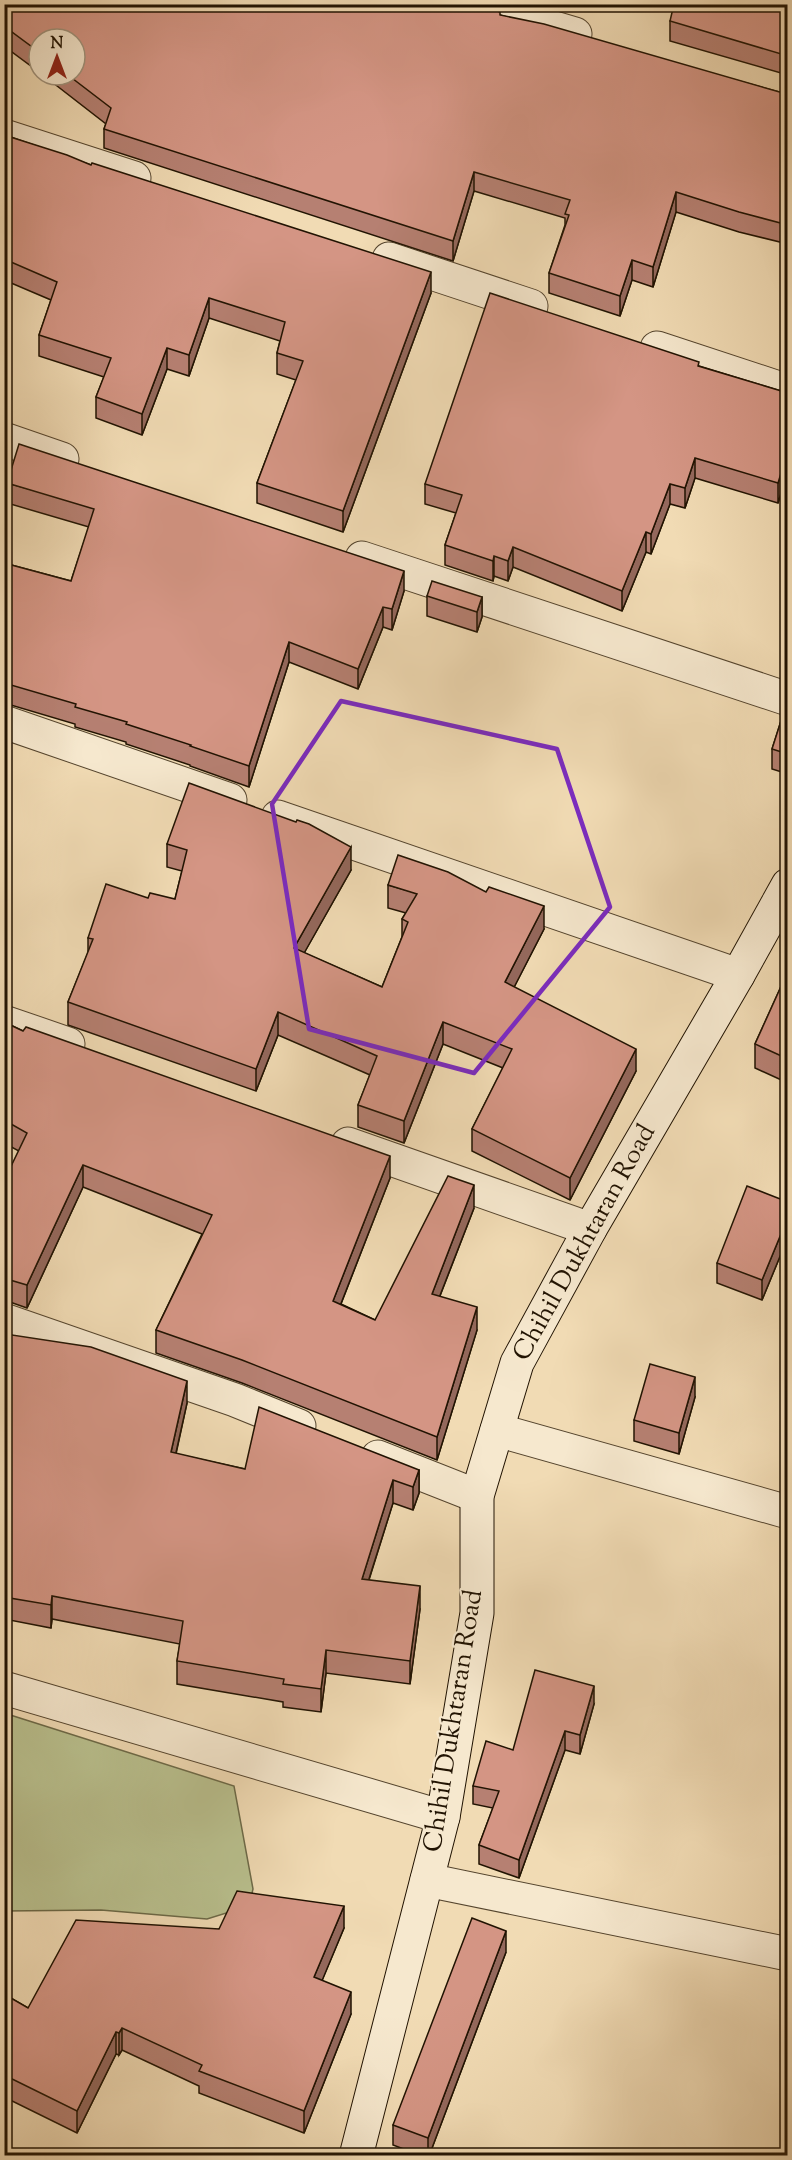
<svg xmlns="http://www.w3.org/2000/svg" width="792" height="2160" font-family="'Sorts Mill Goudy',serif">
  <rect width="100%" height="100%" fill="#f1dbb4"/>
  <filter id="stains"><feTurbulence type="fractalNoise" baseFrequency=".00333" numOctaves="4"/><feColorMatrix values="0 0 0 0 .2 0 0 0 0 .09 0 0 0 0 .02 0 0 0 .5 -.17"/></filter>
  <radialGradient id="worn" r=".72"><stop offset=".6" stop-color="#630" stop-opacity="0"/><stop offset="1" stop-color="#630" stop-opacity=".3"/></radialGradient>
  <path fill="#b9c08e" stroke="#6d6a48" stroke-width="1.5" d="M 4,1713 L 234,1786 L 253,1889 L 249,1906 L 207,1919 L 101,1910 L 5,1911 Z"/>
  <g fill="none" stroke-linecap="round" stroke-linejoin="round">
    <defs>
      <g id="street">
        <path d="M 473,4 L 575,34"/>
        <path d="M 4,136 L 134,178"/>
        <path d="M 389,259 L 531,306"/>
        <path d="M 657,348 L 788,391"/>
        <path d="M 4,439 L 62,459"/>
        <path d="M 362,558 L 788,699"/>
        <path d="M 4,722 L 230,800"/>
        <path d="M 278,817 L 738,975"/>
        <path d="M 4,1022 L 68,1044"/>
        <path d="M 348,1144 L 590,1229"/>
        <path d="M 4,1320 L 235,1400 L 299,1426"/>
        <path d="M 497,1430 L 788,1512"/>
        <path d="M 378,1457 L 477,1496"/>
        <path d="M 4,1688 L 443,1817"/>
        <path d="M 427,1880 L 788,1954"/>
      </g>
      <path id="secondary" d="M 356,2156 L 443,1817 L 477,1613 L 477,1496 L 517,1363 L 590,1229 L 738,975 L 788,885"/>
    </defs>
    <use href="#street" stroke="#55452e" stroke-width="35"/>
    <use href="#secondary" stroke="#211302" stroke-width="35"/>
    <use href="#street" stroke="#f6e8ce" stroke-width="33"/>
    <use href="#secondary" stroke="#f6e8ce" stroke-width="33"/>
  </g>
  <g fill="#b68072" stroke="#211302" stroke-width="1.5">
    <path d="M 4,4 L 500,15 L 783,93 L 788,93 L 788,244 L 739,232 L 676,212 L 653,287 L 632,280 L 620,316 L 549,293 L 549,273 L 565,225 L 565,218 L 474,191 L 453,261 L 104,148 L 104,129 L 106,124 L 43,75 L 75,75 L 39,39 L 39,72 L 4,46 Z"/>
    <path d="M 788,10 L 788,75 L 670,41 L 670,21 Z"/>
    <path d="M 5,135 L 91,165 L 431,293 L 343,532 L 257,503 L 257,483 L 296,380 L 277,374 L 277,353 L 280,341 L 209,318 L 189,376 L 167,369 L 142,435 L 96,418 L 96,397 L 104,377 L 39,356 L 39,335 L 51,300 L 4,280 Z"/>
    <path d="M 699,366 L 788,393 L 788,478 L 786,477 L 778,503 L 695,478 L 685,508 L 670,504 L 651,554 L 646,552 L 622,611 L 513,567 L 508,581 L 494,576 L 493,581 L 445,565 L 445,545 L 456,513 L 425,504 L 425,484 Z"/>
    <path d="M 7,483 L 404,591 L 392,630 L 383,627 L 358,689 L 289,662 L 249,787 L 190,766 L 190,765 L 126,744 L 126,742 L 75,727 L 75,724 L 4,703 L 5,629 L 4,629 L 4,563 L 71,581 L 89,527 L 7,503 Z"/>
    <path d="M 427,596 L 482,597 L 482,617 L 477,632 L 427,616 Z"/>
    <path d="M 788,699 L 788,774 L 772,769 L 772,749 Z"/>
    <path d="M 167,844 L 351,870 L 304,953 L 382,987 L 402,937 L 402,919 L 406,913 L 388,908 L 388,885 L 544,929 L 514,987 L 636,1071 L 570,1200 L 472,1151 L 472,1129 L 503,1068 L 443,1044 L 404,1143 L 358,1127 L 358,1105 L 370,1075 L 278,1035 L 256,1091 L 68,1025 L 68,1002 L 88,953 L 88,938 L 148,898 L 175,899 L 182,871 L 167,867 Z"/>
    <path d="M 788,971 L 788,1083 L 755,1068 L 755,1044 Z"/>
    <path d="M 4,1022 L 23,1031 L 390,1178 L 341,1304 L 375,1320 L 474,1208 L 440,1296 L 477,1330 L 437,1460 L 242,1383 L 156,1353 L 156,1330 L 202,1234 L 83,1187 L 27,1308 L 10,1302 L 4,1302 L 4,1181 L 19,1151 L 4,1143 Z"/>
    <path d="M 788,1202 L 788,1237 L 762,1300 L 717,1283 L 717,1263 Z"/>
    <path d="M 4,1316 L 11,1335 L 187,1403 L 176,1454 L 245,1469 L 419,1470 L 419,1493 L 413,1510 L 393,1503 L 369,1580 L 420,1609 L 410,1684 L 326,1673 L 321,1712 L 283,1707 L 283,1702 L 177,1684 L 177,1661 L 180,1644 L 52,1619 L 51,1628 L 4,1619 Z"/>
    <path d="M 695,1397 L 679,1454 L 634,1441 L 634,1420 Z"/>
    <path d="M 594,1704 L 580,1754 L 565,1750 L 519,1878 L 479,1864 L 479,1845 L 493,1808 L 473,1804 L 473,1786 L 513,1750 Z"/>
    <path d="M 344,1928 L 322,1980 L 351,2014 L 304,2133 L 199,2093 L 199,2086 L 122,2050 L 119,2055 L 116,2054 L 77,2133 L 4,2097 L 4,1994 L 28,2008 L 219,1929 Z"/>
    <path d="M 506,1952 L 429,2156 L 422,2156 L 393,2145 L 393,2125 Z"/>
  </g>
  <g fill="#94685c" stroke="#211302" stroke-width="1.5">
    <path d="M 474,172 L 474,191 L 453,261 L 453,241 Z"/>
    <path d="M 676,192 L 676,212 L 653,287 L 653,267 Z"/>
    <path d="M 632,260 L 632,280 L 620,316 L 620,296 Z"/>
    <path d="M 431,272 L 431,293 L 343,532 L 343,511 Z"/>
    <path d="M 209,298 L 209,318 L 189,376 L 189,355 Z"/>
    <path d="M 167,348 L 167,369 L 142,435 L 142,414 Z"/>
    <path d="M 786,457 L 786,477 L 778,503 L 778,483 Z"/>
    <path d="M 695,458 L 695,478 L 685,508 L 685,488 Z"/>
    <path d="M 670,484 L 670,504 L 651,554 L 651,534 Z"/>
    <path d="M 646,532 L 646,552 L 622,611 L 622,591 Z"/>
    <path d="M 513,547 L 513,567 L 508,581 L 508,561 Z"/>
    <path d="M 494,556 L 494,576 L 493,581 L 493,561 Z"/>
    <path d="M 404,571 L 404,591 L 392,630 L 392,609 Z"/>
    <path d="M 482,597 L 482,617 L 477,632 L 477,612 Z"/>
    <path d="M 383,607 L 383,627 L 358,689 L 358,669 Z"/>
    <path d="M 289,642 L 289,662 L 249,787 L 249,766 Z"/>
    <path d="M 351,847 L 351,870 L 294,971 L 294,948 Z"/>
    <path d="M 544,906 L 544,929 L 505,1005 L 505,982 Z"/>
    <path d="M 278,1012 L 278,1035 L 256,1091 L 256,1069 Z"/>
    <path d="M 443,1022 L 443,1044 L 404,1143 L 404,1121 Z"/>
    <path d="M 636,1049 L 636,1071 L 570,1200 L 570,1178 Z"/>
    <path d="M 390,1156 L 390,1178 L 333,1324 L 333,1301 Z"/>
    <path d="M 83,1165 L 83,1187 L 27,1308 L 27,1285 Z"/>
    <path d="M 474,1185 L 474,1208 L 432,1316 L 432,1294 Z"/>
    <path d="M 788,1217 L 788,1237 L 762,1300 L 762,1280 Z"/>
    <path d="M 477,1307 L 477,1330 L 437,1460 L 437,1437 Z"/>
    <path d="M 11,1320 L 11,1342 L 5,1334 Z"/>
    <path d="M 695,1377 L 695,1397 L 679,1454 L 679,1433 Z"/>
    <path d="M 187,1381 L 187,1403 L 171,1475 L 171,1452 Z"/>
    <path d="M 419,1470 L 419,1493 L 413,1510 L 413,1487 Z"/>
    <path d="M 393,1480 L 393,1503 L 362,1601 L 362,1579 Z"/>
    <path d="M 420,1586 L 420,1609 L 410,1684 L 410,1661 Z"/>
    <path d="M 52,1596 L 52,1619 L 51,1628 L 51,1605 Z"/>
    <path d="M 326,1650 L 326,1673 L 321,1712 L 321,1689 Z"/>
    <path d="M 594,1686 L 594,1704 L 580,1754 L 580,1735 Z"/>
    <path d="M 565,1731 L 565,1750 L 519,1878 L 519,1860 Z"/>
    <path d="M 344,1906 L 344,1928 L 314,2000 L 314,1977 Z"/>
    <path d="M 506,1931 L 506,1952 L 429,2156 L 428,2156 L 428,2138 Z"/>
    <path d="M 351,1992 L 351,2014 L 304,2133 L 304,2111 Z"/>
    <path d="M 122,2028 L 122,2050 L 119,2055 L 119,2033 Z"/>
    <path d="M 116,2032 L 116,2054 L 77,2133 L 77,2111 Z"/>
  </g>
  <g fill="#d49584" stroke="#211302" stroke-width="1.5">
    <path d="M 4,4 L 477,4 L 500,12 L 500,15 L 544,24 L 783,93 L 788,93 L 788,225 L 739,212 L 676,192 L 653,267 L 632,260 L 620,296 L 549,273 L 569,215 L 565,214 L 570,200 L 474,172 L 453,241 L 104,129 L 111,108 L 68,75 L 75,75 L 75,39 L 39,39 L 39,52 L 4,26 Z"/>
    <path d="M 674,4 L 771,4 L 788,10 L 788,56 L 670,21 Z"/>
    <path d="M 4,135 L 67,155 L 91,165 L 92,163 L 431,272 L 343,511 L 257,483 L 303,361 L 277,353 L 285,322 L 209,298 L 189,355 L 167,348 L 142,414 L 96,397 L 111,358 L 39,335 L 57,282 L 4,259 Z"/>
    <path d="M 490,293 L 699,362 L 698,366 L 788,393 L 788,458 L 786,457 L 778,483 L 695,458 L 685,488 L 670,484 L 651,534 L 646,532 L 622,591 L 513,547 L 508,561 L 494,556 L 493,561 L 445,545 L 462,495 L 425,484 Z"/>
    <path d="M 19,444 L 404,571 L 392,609 L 383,607 L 358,669 L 289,642 L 249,766 L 190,746 L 191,745 L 126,724 L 127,722 L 75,707 L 76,704 L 4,683 L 4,632 L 10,610 L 4,609 L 4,563 L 71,581 L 94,509 L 7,483 Z"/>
    <path d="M 432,581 L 482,597 L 477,612 L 427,596 Z"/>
    <path d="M 788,699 L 788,754 L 772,749 Z"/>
    <path d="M 189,783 L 296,822 L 297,820 L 309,824 L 351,847 L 294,948 L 382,987 L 408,922 L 402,919 L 417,894 L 388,885 L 398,855 L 448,872 L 486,892 L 489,887 L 544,906 L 505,982 L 636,1049 L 570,1178 L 472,1129 L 512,1049 L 443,1022 L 404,1121 L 358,1105 L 377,1056 L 278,1012 L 256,1069 L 68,1002 L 93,939 L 88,938 L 106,884 L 148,898 L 150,893 L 175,899 L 187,850 L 167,844 Z"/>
    <path d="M 788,971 L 788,1059 L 755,1044 Z"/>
    <path d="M 4,1022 L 23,1031 L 26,1027 L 390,1156 L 333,1301 L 375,1320 L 448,1176 L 474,1185 L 432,1294 L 477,1307 L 437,1437 L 242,1360 L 156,1330 L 212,1215 L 83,1165 L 27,1285 L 10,1280 L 4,1279 L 4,1181 L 27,1133 L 4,1120 Z"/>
    <path d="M 747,1186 L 788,1202 L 788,1217 L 762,1280 L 717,1263 Z"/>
    <path d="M 4,1316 L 11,1320 L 5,1334 L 91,1347 L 187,1381 L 171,1452 L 245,1469 L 259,1407 L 419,1470 L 413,1487 L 393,1480 L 362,1579 L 420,1586 L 410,1661 L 326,1650 L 321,1689 L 283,1684 L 284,1679 L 177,1661 L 183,1621 L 52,1596 L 51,1605 L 4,1597 Z"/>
    <path d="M 650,1364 L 695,1377 L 679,1433 L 634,1420 Z"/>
    <path d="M 535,1670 L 594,1686 L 580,1735 L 565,1731 L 519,1860 L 479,1845 L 499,1791 L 473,1786 L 486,1741 L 513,1750 Z"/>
    <path d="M 237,1891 L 344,1906 L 314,1977 L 351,1992 L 304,2111 L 199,2071 L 202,2065 L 122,2028 L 119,2033 L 116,2032 L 77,2111 L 4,2075 L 4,1994 L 28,2008 L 76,1920 L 219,1929 Z"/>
    <path d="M 472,1918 L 506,1931 L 428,2138 L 393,2125 Z"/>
  </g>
  <path fill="none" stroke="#7b2cbf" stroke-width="4.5" stroke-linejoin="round" d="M 341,701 L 557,749 L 610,907 L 474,1073 L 309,1029 L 272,804 Z"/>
  <g text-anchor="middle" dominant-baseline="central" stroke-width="4.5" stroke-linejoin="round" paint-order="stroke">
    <g font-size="26" fill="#211302" stroke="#f6e8ce">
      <text transform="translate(585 1243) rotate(-61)">Chihil Dukhtaran Road</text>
      <text transform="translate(454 1721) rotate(-81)">Chihil Dukhtaran Road</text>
    </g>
  </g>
  <rect width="792" height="2160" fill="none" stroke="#f1dbb4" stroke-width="24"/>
  <rect x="6" y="6" width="780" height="2148" fill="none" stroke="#211302" stroke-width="3"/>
  <rect x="12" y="12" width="768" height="2136" fill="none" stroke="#211302" stroke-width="1.5"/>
  <g transform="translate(57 57)"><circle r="28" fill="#f6e8ce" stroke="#a1937c" stroke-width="1.5"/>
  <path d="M0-4.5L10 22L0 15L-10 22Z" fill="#8f2418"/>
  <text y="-9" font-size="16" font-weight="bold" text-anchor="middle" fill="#211302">N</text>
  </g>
  <rect width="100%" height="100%" filter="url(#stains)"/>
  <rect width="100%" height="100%" fill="url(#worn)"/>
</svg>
